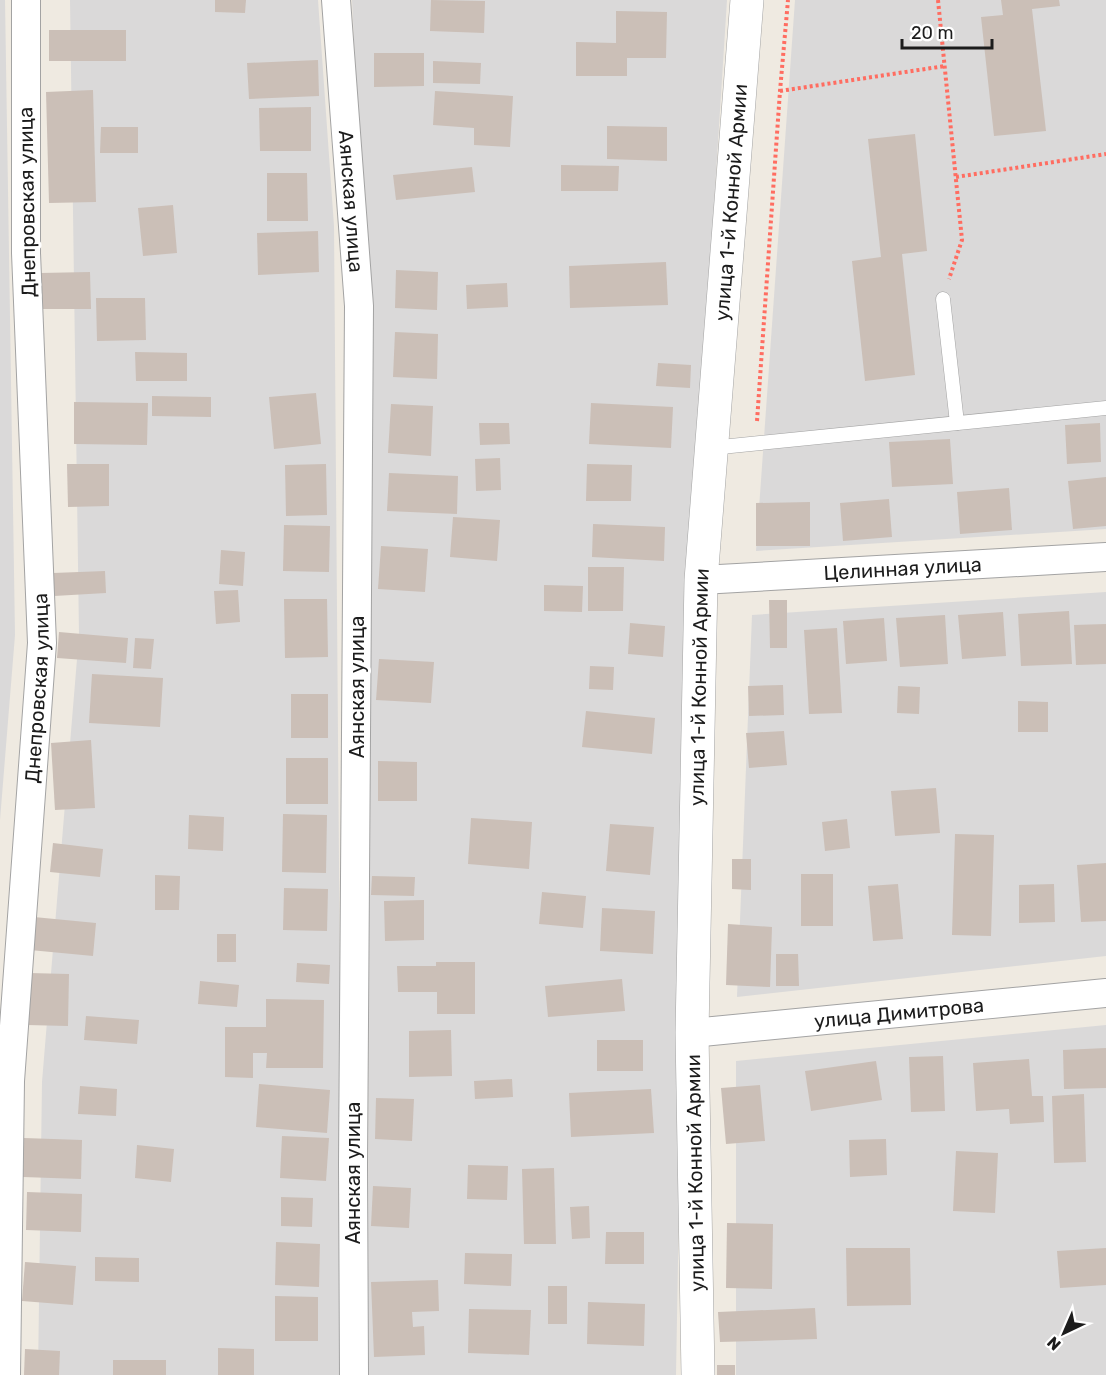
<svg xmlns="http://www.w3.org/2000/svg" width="1106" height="1375" font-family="Rubik,sans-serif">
  <rect width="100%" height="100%" fill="#efeae1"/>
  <g fill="#dad9d9">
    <path d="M 0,0 L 5,0 L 15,635 L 0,820 Z"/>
    <path d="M 70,0 L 318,0 L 334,226 L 343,1375 L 38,1375 L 42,1082 L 79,635 Z"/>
    <path d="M 352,0 L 727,0 L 690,583 L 676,1375 L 368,1375 L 369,345 Z"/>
    <path d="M 795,0 L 1106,0 L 1106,529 L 756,551 Z"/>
    <path d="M 1106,592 L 1106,956 L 737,997 L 752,615 Z"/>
    <path d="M 1106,1025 L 1106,1375 L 736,1375 L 736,1061 Z"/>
  </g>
  <g fill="#cbbfb7">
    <path d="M 215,0 L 246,0 L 245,13 L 215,12 Z"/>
    <path d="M 431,0 L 485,1 L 484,33 L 430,31 Z"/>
    <path d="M 1001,0 L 1059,0 L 1060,6 L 1032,9 L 1046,131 L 994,136 L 981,17 L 1003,15 Z"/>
    <path d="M 616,11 L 667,12 L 666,58 L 627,58 L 627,76 L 576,76 L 576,42 L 616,43 Z"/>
    <rect x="49" y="30" width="77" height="31"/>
    <path d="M 374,53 L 424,53 L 424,86 L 374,87 Z"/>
    <path d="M 318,60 L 319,96 L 249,99 L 247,63 Z"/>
    <path d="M 433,61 L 481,63 L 480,84 L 433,83 Z"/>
    <path d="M 93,90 L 96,202 L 49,203 L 46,92 Z"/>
    <path d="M 435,91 L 513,96 L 510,147 L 474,145 L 474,128 L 433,125 Z"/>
    <path d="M 311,107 L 311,151 L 260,151 L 259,108 Z"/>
    <path d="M 607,126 L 667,127 L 667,161 L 607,159 Z"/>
    <path d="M 101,127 L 138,127 L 138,153 L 100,153 Z"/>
    <path d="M 915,134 L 927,251 L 902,254 L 915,375 L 865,381 L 852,261 L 881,257 L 868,139 Z"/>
    <path d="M 561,165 L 619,166 L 618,191 L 561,191 Z"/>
    <path d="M 472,167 L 475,192 L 396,200 L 393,175 Z"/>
    <path d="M 267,173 L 307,173 L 308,221 L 267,221 Z"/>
    <path d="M 173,205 L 177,253 L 143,256 L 138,208 Z"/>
    <path d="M 318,231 L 319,272 L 258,275 L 257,233 Z"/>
    <path d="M 666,262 L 668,305 L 570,308 L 569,266 Z"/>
    <path d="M 396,270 L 438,272 L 437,310 L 395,308 Z"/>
    <path d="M 90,272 L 91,309 L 41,309 L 40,273 Z"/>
    <path d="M 507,283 L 508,307 L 467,309 L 466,285 Z"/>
    <path d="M 96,298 L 145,298 L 146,340 L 97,341 Z"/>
    <path d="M 395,332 L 438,334 L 437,379 L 393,377 Z"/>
    <path d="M 135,352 L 187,353 L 187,381 L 136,381 Z"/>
    <path d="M 658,363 L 691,365 L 690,388 L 656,386 Z"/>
    <path d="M 316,393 L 321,444 L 274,449 L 269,397 Z"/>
    <path d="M 152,396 L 211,397 L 211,417 L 152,416 Z"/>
    <path d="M 74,402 L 148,403 L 147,445 L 74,444 Z"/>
    <path d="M 591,403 L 673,407 L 671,448 L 589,444 Z"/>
    <path d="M 391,404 L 433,406 L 431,456 L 388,453 Z"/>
    <path d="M 479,423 L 509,423 L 510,444 L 480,445 Z"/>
    <path d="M 1100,423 L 1101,462 L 1067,464 L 1065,425 Z"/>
    <path d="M 950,439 L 953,484 L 892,487 L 889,442 Z"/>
    <path d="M 500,458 L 501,490 L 476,491 L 475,459 Z"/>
    <path d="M 67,464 L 109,464 L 109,506 L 68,507 Z"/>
    <path d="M 326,464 L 327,515 L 286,516 L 285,465 Z"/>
    <path d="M 587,464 L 632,465 L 631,501 L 586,501 Z"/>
    <path d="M 389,473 L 458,476 L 457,514 L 387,511 Z"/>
    <path d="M 1106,477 L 1106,526 L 1073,529 L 1068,481 Z"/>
    <path d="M 1009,488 L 1012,530 L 960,534 L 957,492 Z"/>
    <path d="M 889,499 L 892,537 L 843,541 L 840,503 Z"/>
    <path d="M 810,502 L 810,546 L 756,546 L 756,503 Z"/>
    <path d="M 453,517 L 500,520 L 497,561 L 450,557 Z"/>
    <path d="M 593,524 L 665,527 L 664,561 L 592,557 Z"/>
    <path d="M 284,525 L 330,526 L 329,572 L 283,571 Z"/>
    <path d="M 381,546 L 428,549 L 425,592 L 378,589 Z"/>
    <path d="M 221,550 L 245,552 L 243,586 L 219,584 Z"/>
    <path d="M 588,567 L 624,567 L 623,611 L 588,611 Z"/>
    <path d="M 105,571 L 106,593 L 54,596 L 53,573 Z"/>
    <path d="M 544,585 L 583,586 L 582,612 L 544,611 Z"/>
    <path d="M 238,590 L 240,622 L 216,624 L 214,591 Z"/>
    <path d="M 284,599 L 327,599 L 328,657 L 285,658 Z"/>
    <path d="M 769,600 L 787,600 L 787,648 L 770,648 Z"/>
    <path d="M 1069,611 L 1072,664 L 1021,666 L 1018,614 Z"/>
    <path d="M 1003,612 L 1006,656 L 962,659 L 958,615 Z"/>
    <path d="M 945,615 L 948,664 L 900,667 L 896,618 Z"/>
    <path d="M 884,618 L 887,661 L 846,664 L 843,621 Z"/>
    <path d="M 630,623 L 665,626 L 663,657 L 628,654 Z"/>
    <path d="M 1106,624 L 1106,664 L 1076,665 L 1074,625 Z"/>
    <path d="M 837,628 L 842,713 L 809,714 L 804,630 Z"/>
    <path d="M 59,632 L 128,638 L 126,663 L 57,658 Z"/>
    <path d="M 135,638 L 154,639 L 151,669 L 133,668 Z"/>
    <path d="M 379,659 L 434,662 L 431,703 L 376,700 Z"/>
    <path d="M 590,666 L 614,667 L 613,690 L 589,689 Z"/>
    <path d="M 92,674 L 163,678 L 160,727 L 89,723 Z"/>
    <path d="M 783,685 L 784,715 L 749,716 L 748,686 Z"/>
    <path d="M 898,686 L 920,687 L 919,714 L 897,713 Z"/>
    <rect x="291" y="694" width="37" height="44"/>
    <path d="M 1018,701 L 1048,702 L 1048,732 L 1018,732 Z"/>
    <path d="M 586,711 L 655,718 L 652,754 L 582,747 Z"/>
    <path d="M 784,731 L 787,765 L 749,768 L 746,733 Z"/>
    <path d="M 91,740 L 95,808 L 55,810 L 51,743 Z"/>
    <rect x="286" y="758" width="42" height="46"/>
    <path d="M 378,761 L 417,762 L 417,801 L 378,801 Z"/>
    <path d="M 936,788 L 940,833 L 895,836 L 891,791 Z"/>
    <path d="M 283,814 L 327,815 L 326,873 L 282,872 Z"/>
    <path d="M 189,815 L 224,817 L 223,851 L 188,849 Z"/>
    <path d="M 471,818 L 532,822 L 529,869 L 468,864 Z"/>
    <path d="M 847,819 L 850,848 L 825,851 L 822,822 Z"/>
    <path d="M 610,824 L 654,827 L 650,875 L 606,871 Z"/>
    <path d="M 955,834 L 994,835 L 991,936 L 952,935 Z"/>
    <path d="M 53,843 L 103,849 L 100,877 L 50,872 Z"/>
    <path d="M 732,859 L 751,859 L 751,890 L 732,889 Z"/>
    <path d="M 1106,863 L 1106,921 L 1081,922 L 1077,865 Z"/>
    <rect x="801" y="874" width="32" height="52"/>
    <path d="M 155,875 L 180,876 L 179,910 L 155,910 Z"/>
    <path d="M 372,876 L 415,877 L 414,896 L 371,895 Z"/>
    <path d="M 898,884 L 903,939 L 873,941 L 868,886 Z"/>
    <path d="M 1054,884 L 1055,922 L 1019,923 L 1019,885 Z"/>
    <path d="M 284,888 L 328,889 L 327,931 L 283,930 Z"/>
    <path d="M 542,892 L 586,896 L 583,928 L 539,924 Z"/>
    <path d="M 424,900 L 424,940 L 385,941 L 384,901 Z"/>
    <path d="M 602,908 L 655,911 L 653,954 L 600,951 Z"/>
    <path d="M 34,917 L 96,923 L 93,956 L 30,950 Z"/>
    <path d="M 728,924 L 772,927 L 770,987 L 726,985 Z"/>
    <rect x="217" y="934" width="19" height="28"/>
    <path d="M 776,954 L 798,954 L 799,986 L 776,986 Z"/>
    <path d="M 436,962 L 475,962 L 475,1014 L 437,1014 L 437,992 L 398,992 L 397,966 L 436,966 Z"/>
    <path d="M 297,963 L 330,965 L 329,984 L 296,982 Z"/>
    <path d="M 29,973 L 69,974 L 68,1026 L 27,1025 Z"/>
    <path d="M 622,979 L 625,1011 L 548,1017 L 545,986 Z"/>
    <path d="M 200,981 L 239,985 L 237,1007 L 198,1004 Z"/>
    <path d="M 266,999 L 324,1000 L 323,1068 L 266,1068 L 267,1053 L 253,1053 L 253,1078 L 225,1077 L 225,1027 L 266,1027 Z"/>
    <path d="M 86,1016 L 139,1020 L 137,1044 L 84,1040 Z"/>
    <path d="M 451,1030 L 452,1076 L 409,1077 L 409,1031 Z"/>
    <rect x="597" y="1040" width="46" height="31"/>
    <path d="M 1106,1048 L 1106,1088 L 1064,1089 L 1063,1050 Z"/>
    <path d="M 943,1056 L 945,1111 L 911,1112 L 909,1057 Z"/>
    <path d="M 1029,1059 L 1032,1096 L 1043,1096 L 1044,1122 L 1010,1124 L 1009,1109 L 976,1111 L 973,1063 Z"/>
    <path d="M 876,1061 L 882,1100 L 811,1111 L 805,1071 Z"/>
    <path d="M 512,1079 L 513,1097 L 475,1099 L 474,1081 Z"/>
    <path d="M 259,1084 L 330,1090 L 327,1133 L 256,1127 Z"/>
    <path d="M 760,1085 L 765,1141 L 726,1144 L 721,1088 Z"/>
    <path d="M 80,1086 L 117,1089 L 116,1116 L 78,1114 Z"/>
    <path d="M 651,1089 L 654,1133 L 571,1137 L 569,1093 Z"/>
    <path d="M 1084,1094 L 1086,1162 L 1054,1163 L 1052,1096 Z"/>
    <path d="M 376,1098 L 414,1099 L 412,1141 L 375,1139 Z"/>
    <path d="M 282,1136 L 329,1138 L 326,1181 L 280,1178 Z"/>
    <path d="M 24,1138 L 82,1140 L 81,1179 L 23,1177 Z"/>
    <path d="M 886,1139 L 887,1175 L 850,1177 L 849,1140 Z"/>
    <path d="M 137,1145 L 174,1149 L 171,1182 L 135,1178 Z"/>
    <path d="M 956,1151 L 998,1153 L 995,1213 L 953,1211 Z"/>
    <path d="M 468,1165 L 508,1166 L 507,1200 L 467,1199 Z"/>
    <path d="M 554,1168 L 556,1244 L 524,1244 L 522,1169 Z"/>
    <path d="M 373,1186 L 411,1188 L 409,1228 L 371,1226 Z"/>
    <path d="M 27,1192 L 82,1194 L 81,1232 L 26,1230 Z"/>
    <path d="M 281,1197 L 313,1198 L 312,1227 L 281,1226 Z"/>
    <path d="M 589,1206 L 590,1238 L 572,1239 L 570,1207 Z"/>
    <path d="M 727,1223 L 773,1224 L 772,1289 L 726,1288 Z"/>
    <path d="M 606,1232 L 644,1232 L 644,1264 L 605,1264 Z"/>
    <path d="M 276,1242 L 320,1244 L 319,1287 L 275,1285 Z"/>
    <path d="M 846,1248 L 910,1248 L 911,1305 L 847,1306 Z"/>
    <path d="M 1106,1248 L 1106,1285 L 1060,1288 L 1057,1251 Z"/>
    <path d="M 465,1253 L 512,1254 L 511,1286 L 464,1284 Z"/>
    <path d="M 95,1257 L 139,1258 L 139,1282 L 95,1281 Z"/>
    <path d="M 25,1262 L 76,1266 L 73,1305 L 22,1301 Z"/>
    <path d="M 438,1280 L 439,1311 L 412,1312 L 413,1327 L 424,1326 L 425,1355 L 374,1357 L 371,1282 Z"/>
    <rect x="548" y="1286" width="19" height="38"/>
    <path d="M 275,1296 L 318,1297 L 318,1341 L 275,1341 Z"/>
    <path d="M 588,1302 L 645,1304 L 644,1346 L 587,1344 Z"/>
    <path d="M 815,1308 L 817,1339 L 720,1342 L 718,1312 Z"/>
    <path d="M 469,1309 L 531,1310 L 529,1355 L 468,1353 Z"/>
    <path d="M 218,1348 L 254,1349 L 254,1375 L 218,1375 Z"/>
    <path d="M 25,1349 L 60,1351 L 59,1375 L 24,1375 Z"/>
    <rect x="113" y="1360" width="53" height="15"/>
    <rect x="717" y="1365" width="18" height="10"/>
  </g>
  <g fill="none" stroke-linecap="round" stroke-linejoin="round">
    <defs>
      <g id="service">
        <path d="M 943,299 L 957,423"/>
        <path d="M 711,448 L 1106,408"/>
      </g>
      <g id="minor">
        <path id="s1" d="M 336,0 L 359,306 L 353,1165 L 354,1375"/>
        <path id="s2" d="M 701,580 L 1106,557"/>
        <path id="s3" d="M 692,1033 L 1106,993"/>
        <path id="s4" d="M 6,1375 L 10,1081 L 42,643 L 26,253 L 26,0"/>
      </g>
      <g id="tertiary">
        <path id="s5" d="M 698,1375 L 692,1033 L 701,580 L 747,0"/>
      </g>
    </defs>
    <use href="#service" stroke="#a3a3a3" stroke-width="15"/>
    <use href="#minor" stroke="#a3a3a3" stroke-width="30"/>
    <use href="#tertiary" stroke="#a3a3a3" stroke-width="34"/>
    <g stroke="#ff6d61" stroke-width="4" stroke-dasharray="3 3" stroke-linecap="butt">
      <path d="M 938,0 L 962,240 L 949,279"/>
      <path d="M 780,91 L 945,66"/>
      <path d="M 956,177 L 1106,154"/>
      <path d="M 757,421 L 780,91 L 788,0"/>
    </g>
    <use href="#service" stroke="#fff" stroke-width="14"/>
    <use href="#minor" stroke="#fff" stroke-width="28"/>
    <use href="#tertiary" stroke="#fff" stroke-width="33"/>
  </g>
  <g text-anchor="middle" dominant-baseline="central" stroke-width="6" stroke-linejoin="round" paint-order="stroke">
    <g font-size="20" fill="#1c1c1c" stroke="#fff">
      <text stroke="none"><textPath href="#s1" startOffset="202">Аянская улица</textPath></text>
      <text transform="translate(27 202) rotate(-91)">Днепровская улица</text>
      <text stroke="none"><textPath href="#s5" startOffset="1174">улица 1-й Конной Армии</textPath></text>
      <text stroke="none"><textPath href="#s2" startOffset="202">Целинная улица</textPath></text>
      <text transform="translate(357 687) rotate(-90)">Аянская улица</text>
      <text stroke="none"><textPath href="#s5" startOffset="688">улица 1-й Конной Армии</textPath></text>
      <text stroke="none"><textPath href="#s4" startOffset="688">Днепровская улица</textPath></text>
      <text stroke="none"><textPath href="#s3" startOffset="208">улица Димитрова</textPath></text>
      <text transform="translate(353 1173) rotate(-90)">Аянская улица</text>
      <text transform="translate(695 1173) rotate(-91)">улица 1-й Конной Армии</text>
    </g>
  </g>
  <g transform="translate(1064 1333) rotate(224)" stroke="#ffffff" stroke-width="4.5" paint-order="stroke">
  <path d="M0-4.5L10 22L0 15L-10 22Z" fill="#1c1c1c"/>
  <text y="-9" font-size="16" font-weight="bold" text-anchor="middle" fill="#1c1c1c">N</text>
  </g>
  <path d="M902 39v9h90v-9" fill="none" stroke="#1c1c1c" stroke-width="3"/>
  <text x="911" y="39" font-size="18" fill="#1c1c1c" stroke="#ffffff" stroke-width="4.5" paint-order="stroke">20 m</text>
</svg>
